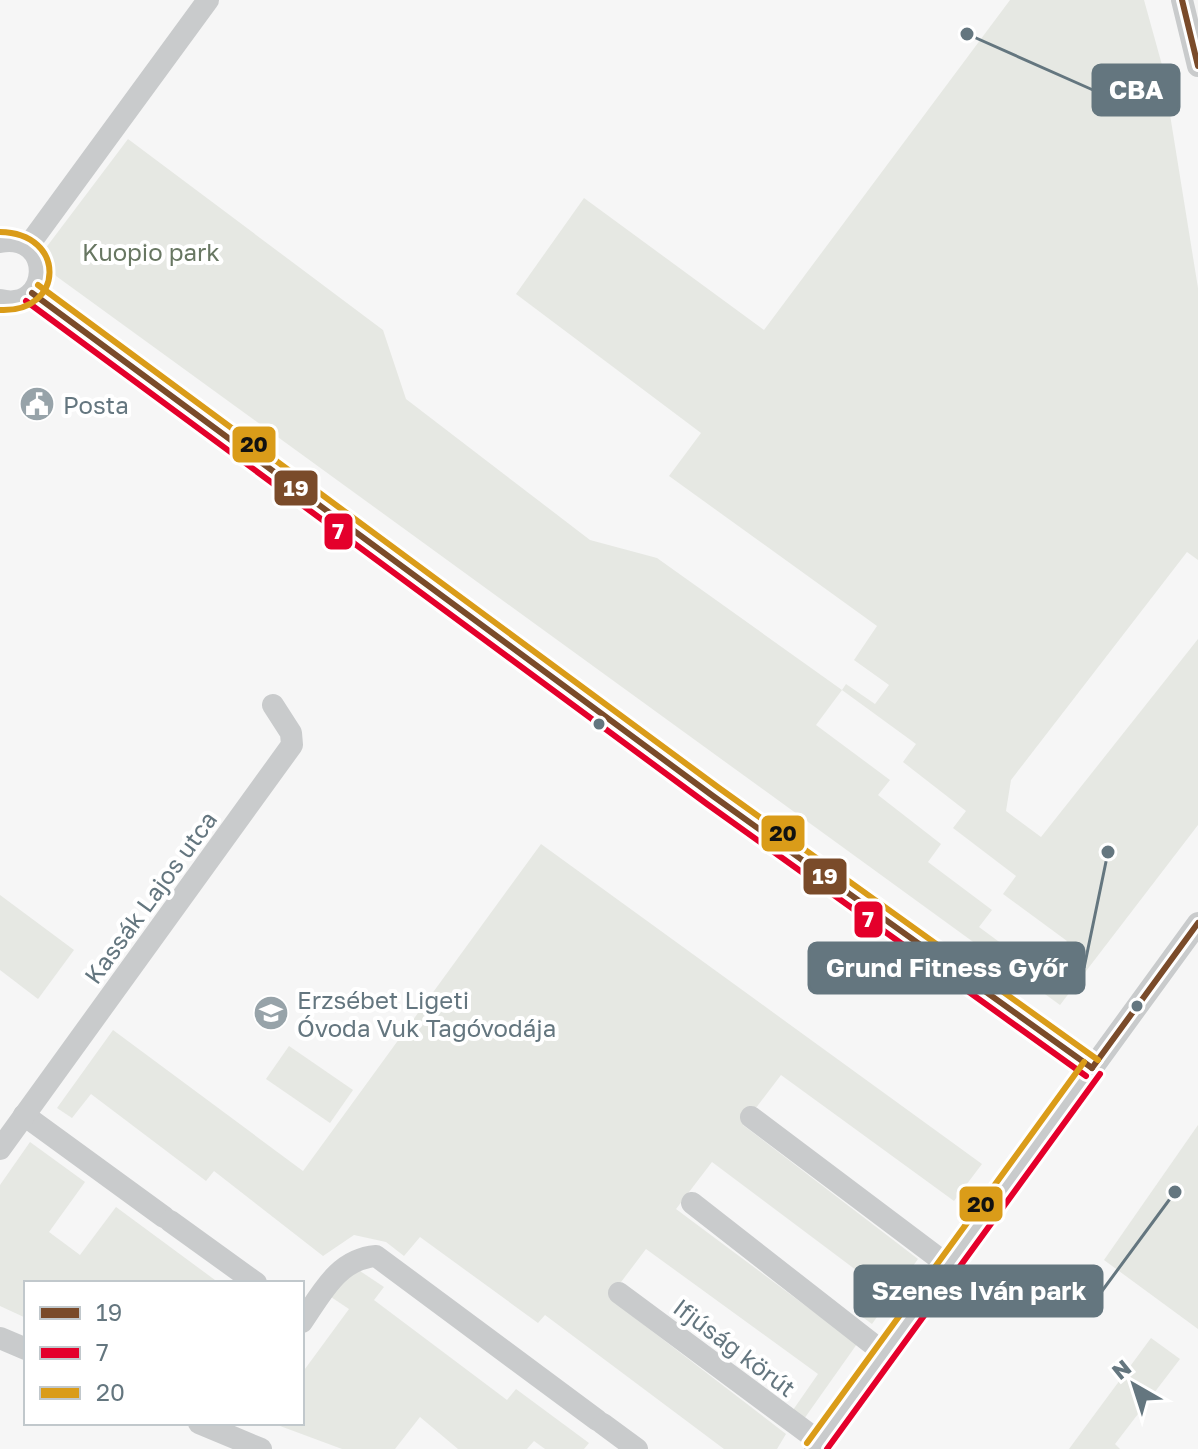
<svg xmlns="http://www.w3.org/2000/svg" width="1198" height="1449" font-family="'Golos Text',sans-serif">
  <rect width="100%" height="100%" fill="#f6f6f6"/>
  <g fill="#e6e8e3" fill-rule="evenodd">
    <path d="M 1010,0 L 1144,0 L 1162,65 L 1198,288 L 1198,560 L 1187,552 L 1011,780 L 1006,811 L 1041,837 L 1198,639 L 1198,825 L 1060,1005 L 56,276 L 42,253 L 128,139 L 383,330 L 406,399 L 590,540 L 657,558 L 842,690 L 846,684 L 875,704 L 889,685 L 854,660 L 877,626 L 669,476 L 701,433 L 516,294 L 584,198 L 764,330 ZM 842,690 L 916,744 L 903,762 L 966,811 L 953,828 L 1016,876 L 1003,894 L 1067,941 L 1043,974 L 979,927 L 992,910 L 928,862 L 941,844 L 878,795 L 890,780 L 816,725 Z"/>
    <path d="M 541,844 L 982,1164 L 954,1201 L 781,1075 L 743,1125 L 918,1259 L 872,1324 L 857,1313 L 876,1285 L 712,1162 L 676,1209 L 857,1344 L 804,1419 L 793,1410 L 818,1374 L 646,1249 L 609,1298 L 786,1434 L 777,1449 L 724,1449 L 545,1315 L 538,1323 L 420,1237 L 404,1256 L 386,1242 L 354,1235 L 323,1256 L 214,1171 L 206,1181 L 91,1094 L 72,1118 L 57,1108 L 113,1030 L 303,1171 Z"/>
    <path d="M 0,895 L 74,950 L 38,999 L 0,970 Z"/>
    <path d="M 289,1046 L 353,1090 L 330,1123 L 266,1079 Z"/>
    <path d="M 1198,1125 L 1198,1329 L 1104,1260 Z"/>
    <path d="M 30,1142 L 85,1182 L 49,1232 L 80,1255 L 116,1207 L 219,1283 L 26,1283 L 26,1318 L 0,1306 L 0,1185 Z"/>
    <path d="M 360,1271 L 384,1287 L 374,1300 L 507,1400 L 516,1389 L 589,1443 L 584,1449 L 545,1449 L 534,1441 L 527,1449 L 458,1449 L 420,1417 L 395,1449 L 342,1449 L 272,1423 L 302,1423 L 302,1373 L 349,1309 L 328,1295 L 341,1280 Z"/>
    <path d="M 1151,1338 L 1180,1359 L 1115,1444 L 1120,1449 L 1069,1449 Z"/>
  </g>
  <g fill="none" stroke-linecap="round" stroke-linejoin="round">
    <g stroke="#c9cbcc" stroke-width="22">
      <path d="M 1182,0 L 1198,66"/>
      <path d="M 0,242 C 55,232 51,313 0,300"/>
      <path d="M 28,246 L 208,0"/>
      <path d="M 32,293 L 713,796 L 1092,1068"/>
      <path d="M 24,1115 L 164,1217"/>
      <path d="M 751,1117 L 949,1266"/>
      <path d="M 0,1149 L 292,745 L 291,733 L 273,705"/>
      <path d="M 692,1203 L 884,1353"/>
      <path d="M 170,1221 L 256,1283"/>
      <path d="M 619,1293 L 820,1442"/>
      <path d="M 302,1322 C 322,1293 338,1259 376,1256 L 597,1420"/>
      <path d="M 0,1338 L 26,1349"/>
      <path d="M 199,1423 L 261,1449"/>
      <path d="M 603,1424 L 637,1449"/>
      <path d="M 815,1449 L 1198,923"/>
    </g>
    <defs>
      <g id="bus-1">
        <path d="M 1182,0 L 1198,66"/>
        <path d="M 32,293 L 713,796 L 1092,1068"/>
        <path d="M 1092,1068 L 1198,923"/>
      </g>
      <g id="bus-2">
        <path d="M 26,301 L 707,804 L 1086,1076"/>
        <path d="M 827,1449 L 1100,1074"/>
      </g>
      <g id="bus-3">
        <path d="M 38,285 L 719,788 L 1098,1060"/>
        <path d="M 0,310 C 65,313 67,233 0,232"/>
        <path d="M 807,1443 L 1084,1062"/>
      </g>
    </defs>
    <use href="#bus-1" stroke="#fff" stroke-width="12"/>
    <use href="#bus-2" stroke="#fff" stroke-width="12"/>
    <use href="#bus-3" stroke="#fff" stroke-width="12"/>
    <use href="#bus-1" stroke="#7a4b2a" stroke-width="6"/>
    <use href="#bus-2" stroke="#e4002b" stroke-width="6"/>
    <use href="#bus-3" stroke="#da9c19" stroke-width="6"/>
  </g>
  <defs>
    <symbol id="civic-disc" viewBox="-11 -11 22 22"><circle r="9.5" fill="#97a3a9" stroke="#fff"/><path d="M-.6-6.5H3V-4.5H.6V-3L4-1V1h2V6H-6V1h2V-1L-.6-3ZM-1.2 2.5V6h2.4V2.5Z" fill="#fff"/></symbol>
    <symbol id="school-disc" viewBox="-11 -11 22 22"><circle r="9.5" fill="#97a3a9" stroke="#fff"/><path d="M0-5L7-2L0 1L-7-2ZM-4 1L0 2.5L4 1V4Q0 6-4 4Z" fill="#fff"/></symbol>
  </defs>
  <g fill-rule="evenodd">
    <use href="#civic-disc" x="17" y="384" width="40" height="40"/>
    <use href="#school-disc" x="251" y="993" width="40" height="40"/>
  </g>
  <g fill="#64767f" stroke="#fff" stroke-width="3">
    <circle cx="599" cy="724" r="7"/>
    <circle cx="1137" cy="1006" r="7"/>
  </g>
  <g text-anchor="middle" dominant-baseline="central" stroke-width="8" stroke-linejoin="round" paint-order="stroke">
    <g font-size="24" fill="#687762" stroke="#fff">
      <text x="151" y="251">Kuopio park</text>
    </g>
    <g font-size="24" fill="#64767f" stroke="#fff" text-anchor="start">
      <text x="63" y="404">Posta</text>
      <text x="297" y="999">Erzsébet Ligeti<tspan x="297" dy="28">Óvoda Vuk Tagóvodája</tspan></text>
    </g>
    <g font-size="24" fill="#64767f" stroke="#fff">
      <text transform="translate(150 897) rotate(-54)">Kassák Lajos utca</text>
      <text transform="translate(735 1347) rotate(37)">Ifjúság körút</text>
    </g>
  </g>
  <path fill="none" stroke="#64767f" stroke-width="3" d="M967 34L1093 90M1108 852L1084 968M1175 1192L1102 1291"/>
  <g fill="#64767f" stroke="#fff" stroke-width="3">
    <circle cx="967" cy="34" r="8"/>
    <circle cx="1108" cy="852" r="8"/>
    <circle cx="1175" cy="1192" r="8"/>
  </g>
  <g fill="#64767f" stroke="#64767f" stroke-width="3">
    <rect x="1093" y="65" width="86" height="50" rx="8"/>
    <rect x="809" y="943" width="275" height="50" rx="8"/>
    <rect x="855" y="1266" width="247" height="50" rx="8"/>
  </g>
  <g font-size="26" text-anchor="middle" font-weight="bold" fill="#fff">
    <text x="1136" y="99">CBA</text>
    <text x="947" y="977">Grund Fitness Győr</text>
    <text x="979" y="1300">Szenes Iván park</text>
  </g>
  <g stroke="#fff" stroke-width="3">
    <rect x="231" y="425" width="46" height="39" rx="8" fill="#da9c19"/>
    <rect x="273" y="469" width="46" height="38" rx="8" fill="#7a4b2a"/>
    <rect x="323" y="512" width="31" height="39" rx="8" fill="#e4002b"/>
    <rect x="760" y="814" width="46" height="39" rx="8" fill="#da9c19"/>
    <rect x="802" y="857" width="46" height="39" rx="8" fill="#7a4b2a"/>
    <rect x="853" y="900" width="31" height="39" rx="8" fill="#e4002b"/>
    <rect x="958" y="1185" width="46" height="38" rx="8" fill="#da9c19"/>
  </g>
  <g font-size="22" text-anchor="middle" font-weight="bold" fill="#fff">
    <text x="296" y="496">19</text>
    <text x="338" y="539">7</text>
    <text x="825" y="884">19</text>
    <text x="868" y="927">7</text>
  </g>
  <g font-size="22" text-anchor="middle" font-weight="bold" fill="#111">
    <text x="254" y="452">20</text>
    <text x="783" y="841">20</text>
    <text x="981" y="1212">20</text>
  </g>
  <rect x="24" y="1281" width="280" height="144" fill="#ffffff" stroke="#c1c8cc" stroke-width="2"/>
  <rect x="40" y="1307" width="40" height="12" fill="#7a4b2a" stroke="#c1c8cc" stroke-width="2"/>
  <text x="96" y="1321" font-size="24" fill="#64767f">19</text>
  <rect x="40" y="1347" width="40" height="12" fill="#e4002b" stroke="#c1c8cc" stroke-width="2"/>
  <text x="96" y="1361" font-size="24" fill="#64767f">7</text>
  <rect x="40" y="1387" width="40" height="12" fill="#da9c19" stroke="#c1c8cc" stroke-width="2"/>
  <text x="96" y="1401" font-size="24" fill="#64767f">20</text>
  <g transform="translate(1134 1385) rotate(321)" stroke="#ffffff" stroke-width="6" paint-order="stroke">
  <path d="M0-6L14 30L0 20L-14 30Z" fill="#64767f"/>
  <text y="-12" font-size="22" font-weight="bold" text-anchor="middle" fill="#64767f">N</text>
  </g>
</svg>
